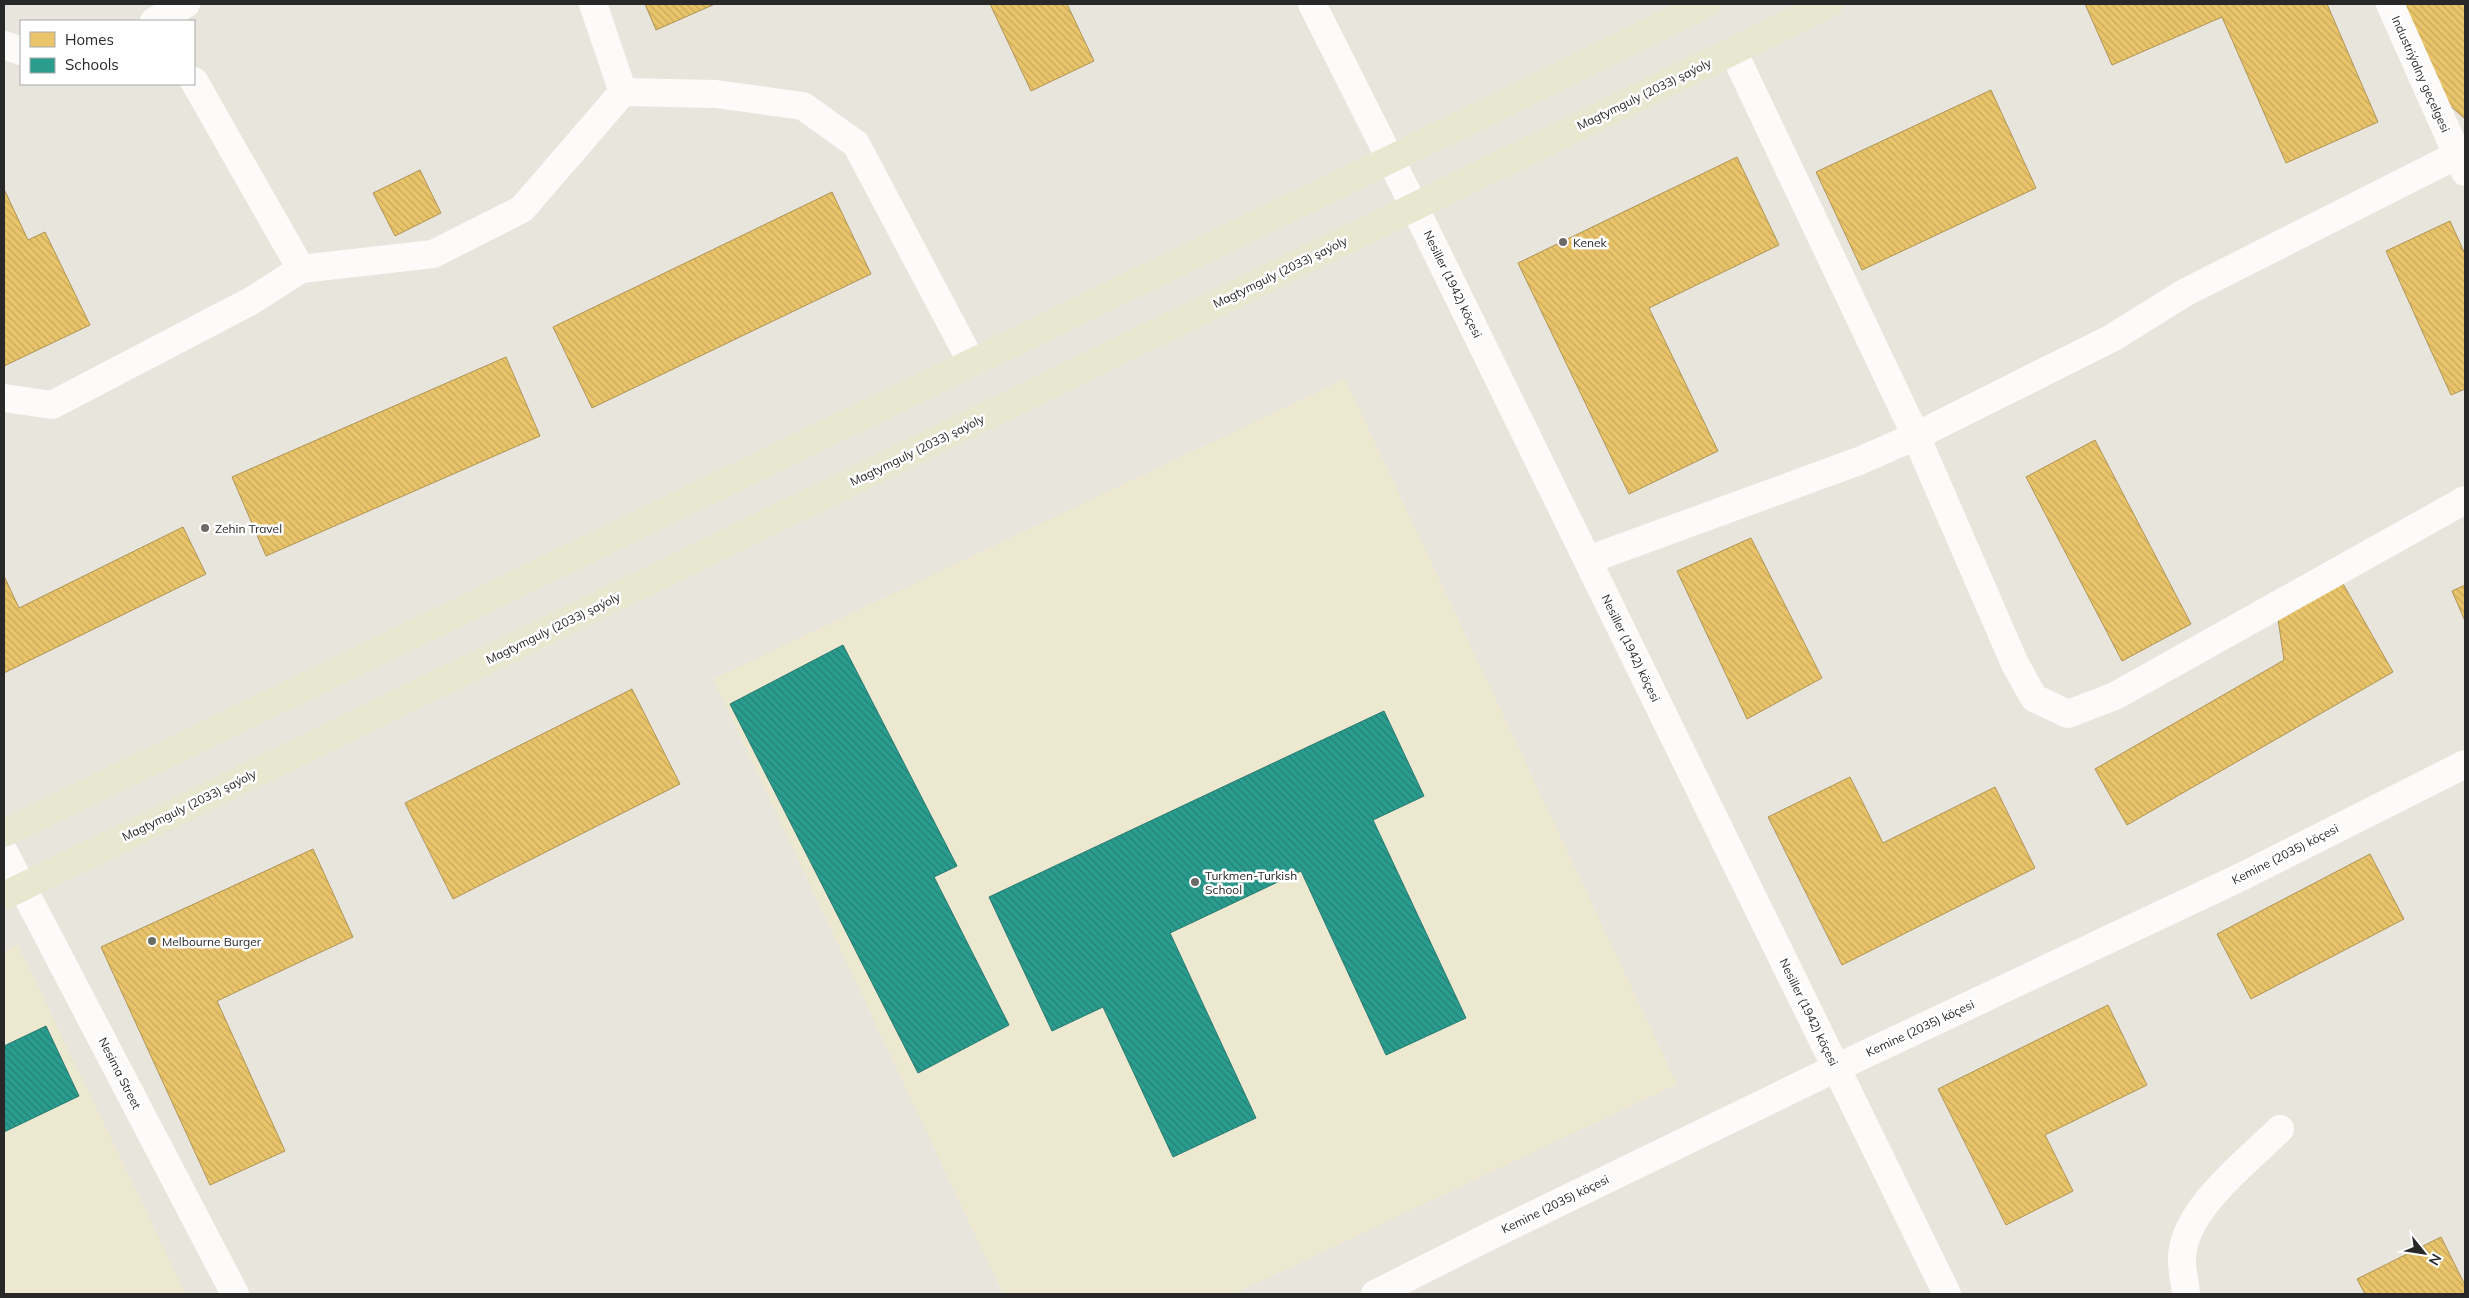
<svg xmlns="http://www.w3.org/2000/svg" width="2469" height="1298" font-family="Mulish,sans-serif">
  <defs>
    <pattern id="homes-back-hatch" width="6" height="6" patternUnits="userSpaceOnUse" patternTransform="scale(1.25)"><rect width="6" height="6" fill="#e9c46a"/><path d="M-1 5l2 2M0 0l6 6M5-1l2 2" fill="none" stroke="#c8a85c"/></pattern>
    <pattern id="schools-back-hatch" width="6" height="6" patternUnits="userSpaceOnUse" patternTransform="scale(1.25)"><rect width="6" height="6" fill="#2a9d8f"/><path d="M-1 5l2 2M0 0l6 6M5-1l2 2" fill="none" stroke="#248075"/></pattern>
  </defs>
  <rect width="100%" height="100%" fill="#e8e5dd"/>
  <g fill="#ede8d0">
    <path d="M 1345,379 L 1677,1084 L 1234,1294 L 1003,1294 L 713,679 Z"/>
    <path d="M 18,945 L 186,1294 L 4,1294 L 4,952 Z"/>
  </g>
  <g fill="url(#homes-back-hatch)" stroke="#af9556">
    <path d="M 645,4 L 715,4 L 656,30 Z"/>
    <path d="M 990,4 L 1067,4 L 1094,61 L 1031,91 Z"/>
    <path d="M 2085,4 L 2327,4 L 2378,122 L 2286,163 L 2222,17 L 2112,65 Z"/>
    <path d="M 2402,4 L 2465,4 L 2465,119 L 2446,102 Z"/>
    <path d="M 1991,90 L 2036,188 L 1862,270 L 1816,172 Z"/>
    <path d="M 1737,157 L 1779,245 L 1649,308 L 1718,451 L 1629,494 L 1518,263 Z"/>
    <path d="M 420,170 L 441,213 L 395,236 L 373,193 Z"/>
    <path d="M 4,189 L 28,240 L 45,232 L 90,325 L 4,366 Z"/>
    <path d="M 832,192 L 871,274 L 592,408 L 553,327 Z"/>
    <path d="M 2450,221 L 2465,254 L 2465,389 L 2451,395 L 2386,251 Z"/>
    <path d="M 506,357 L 540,436 L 266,556 L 232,477 Z"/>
    <path d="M 2095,440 L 2191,624 L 2122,661 L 2026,477 Z"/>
    <path d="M 183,527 L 206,574 L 4,673 L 4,576 L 19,608 Z"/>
    <path d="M 1751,538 L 1822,678 L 1747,719 L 1677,571 Z"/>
    <path d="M 2342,582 L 2393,672 L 2127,825 L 2095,769 L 2284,660 L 2278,619 Z"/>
    <path d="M 2465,585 L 2465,621 L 2452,591 Z"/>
    <path d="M 632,689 L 680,784 L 453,899 L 405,803 Z"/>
    <path d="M 1850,777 L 1883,843 L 1995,787 L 2035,868 L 1842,965 L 1768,817 Z"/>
    <path d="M 313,849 L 353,937 L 217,1001 L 285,1151 L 210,1185 L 101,947 Z"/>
    <path d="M 2370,854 L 2404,919 L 2251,999 L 2217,934 Z"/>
    <path d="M 2108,1005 L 2147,1085 L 2045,1135 L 2073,1191 L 2006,1225 L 1938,1089 Z"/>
    <path d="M 2441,1237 L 2465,1285 L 2465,1294 L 2365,1294 L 2357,1279 Z"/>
  </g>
  <g fill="url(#schools-back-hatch)" stroke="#297a70">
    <path d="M 843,645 L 957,866 L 934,877 L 1009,1025 L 918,1073 L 730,704 Z"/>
    <path d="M 1384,711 L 1424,796 L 1373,820 L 1466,1018 L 1386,1055 L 1301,871 L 1170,933 L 1256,1118 L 1173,1157 L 1103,1007 L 1052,1031 L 989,897 Z"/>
    <path d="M 46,1026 L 79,1096 L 4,1132 L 4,1046 Z"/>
  </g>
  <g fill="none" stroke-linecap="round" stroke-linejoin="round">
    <g stroke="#fcfbfa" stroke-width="28">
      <path d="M 593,4 L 623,92"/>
      <path d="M 1312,4 L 1414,206 L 1947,1294"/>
      <path d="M 2390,4 L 2465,172"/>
      <path d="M 154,21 L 186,4"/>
      <path d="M 4,45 L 21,51"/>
      <path d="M 1733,51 L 1916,436 L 2015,664 L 2034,698 L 2068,714 L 2115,696 L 2465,500"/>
      <path d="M 194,81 L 301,269"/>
      <path d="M 4,398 L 52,405 L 251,301 L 301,269 L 433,254 L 522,209 L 623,92 L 716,94 L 803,106 L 856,144 L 972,363"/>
      <path d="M 1588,560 L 1859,461 L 1916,436 L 2112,338 L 2186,292 L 2465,151"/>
      <path d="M 4,852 L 235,1294"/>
      <path d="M 1375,1294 L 1488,1237 L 1836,1068 L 2241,877 L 2465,764"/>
      <path d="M 2186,1294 C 2185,1282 2181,1268 2182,1256 C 2185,1208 2248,1161 2280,1129"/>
    </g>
    <g stroke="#e8e7d0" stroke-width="28">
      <path d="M 4,833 L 1391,159 L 1706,4"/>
      <path d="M 4,896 L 1829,4"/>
    </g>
  </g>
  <g fill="#6b6a67" stroke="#fff" stroke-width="2">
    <circle cx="1563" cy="242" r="5"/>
    <circle cx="205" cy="528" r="5"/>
    <circle cx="1195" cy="882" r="5"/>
    <circle cx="152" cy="941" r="5"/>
  </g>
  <g text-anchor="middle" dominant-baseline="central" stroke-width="5" stroke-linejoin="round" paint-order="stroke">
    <g font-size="12" fill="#282828" stroke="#fff">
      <text transform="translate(2421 74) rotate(66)">Industriýalny geçelgesi</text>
      <text transform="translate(1644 94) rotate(-26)">Magtymguly (2033) şaýoly</text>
      <text transform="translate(1280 272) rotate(-26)">Magtymguly (2033) şaýoly</text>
      <text transform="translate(1453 284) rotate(64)">Nesiller (1942) köçesi</text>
      <text transform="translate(917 450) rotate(-26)">Magtymguly (2033) şaýoly</text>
      <text transform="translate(553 628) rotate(-26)">Magtymguly (2033) şaýoly</text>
      <text transform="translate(1631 648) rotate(64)">Nesiller (1942) köçesi</text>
      <text transform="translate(189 805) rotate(-26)">Magtymguly (2033) şaýoly</text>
      <text transform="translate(2285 854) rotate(-27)">Kemine (2035) köçesi</text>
      <text transform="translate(1809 1012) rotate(64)">Nesiller (1942) köçesi</text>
      <text transform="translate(1920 1028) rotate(-25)">Kemine (2035) köçesi</text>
      <text transform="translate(120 1073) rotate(63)">Nesima Street</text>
      <text transform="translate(1555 1204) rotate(-26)">Kemine (2035) köçesi</text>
    </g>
    <g font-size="12" fill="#282828" stroke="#fff" text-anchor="start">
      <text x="1573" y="242">Kenek</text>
      <text x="215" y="528">Zehin Travel</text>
      <text x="1205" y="875">Turkmen-Turkish<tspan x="1205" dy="14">School</tspan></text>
      <text x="162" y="941">Melbourne Burger</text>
    </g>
  </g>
  <rect width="2469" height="1298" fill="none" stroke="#282828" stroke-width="10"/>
  <rect x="20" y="20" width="175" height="65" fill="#ffffff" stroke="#a9a9a9"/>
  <rect x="30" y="32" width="25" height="15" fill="#e9c46a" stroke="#a9a9a9"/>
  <text x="65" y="45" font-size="15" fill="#282828">Homes</text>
  <rect x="30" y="58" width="25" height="15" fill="#2a9d8f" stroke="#a9a9a9"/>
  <text x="65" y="70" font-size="15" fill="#282828">Schools</text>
  <g transform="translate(2424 1253) rotate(120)" stroke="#ffffff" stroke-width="4" paint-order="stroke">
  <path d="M0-4L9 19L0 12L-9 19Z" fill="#282828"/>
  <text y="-8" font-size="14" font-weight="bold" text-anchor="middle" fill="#282828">N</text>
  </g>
</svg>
